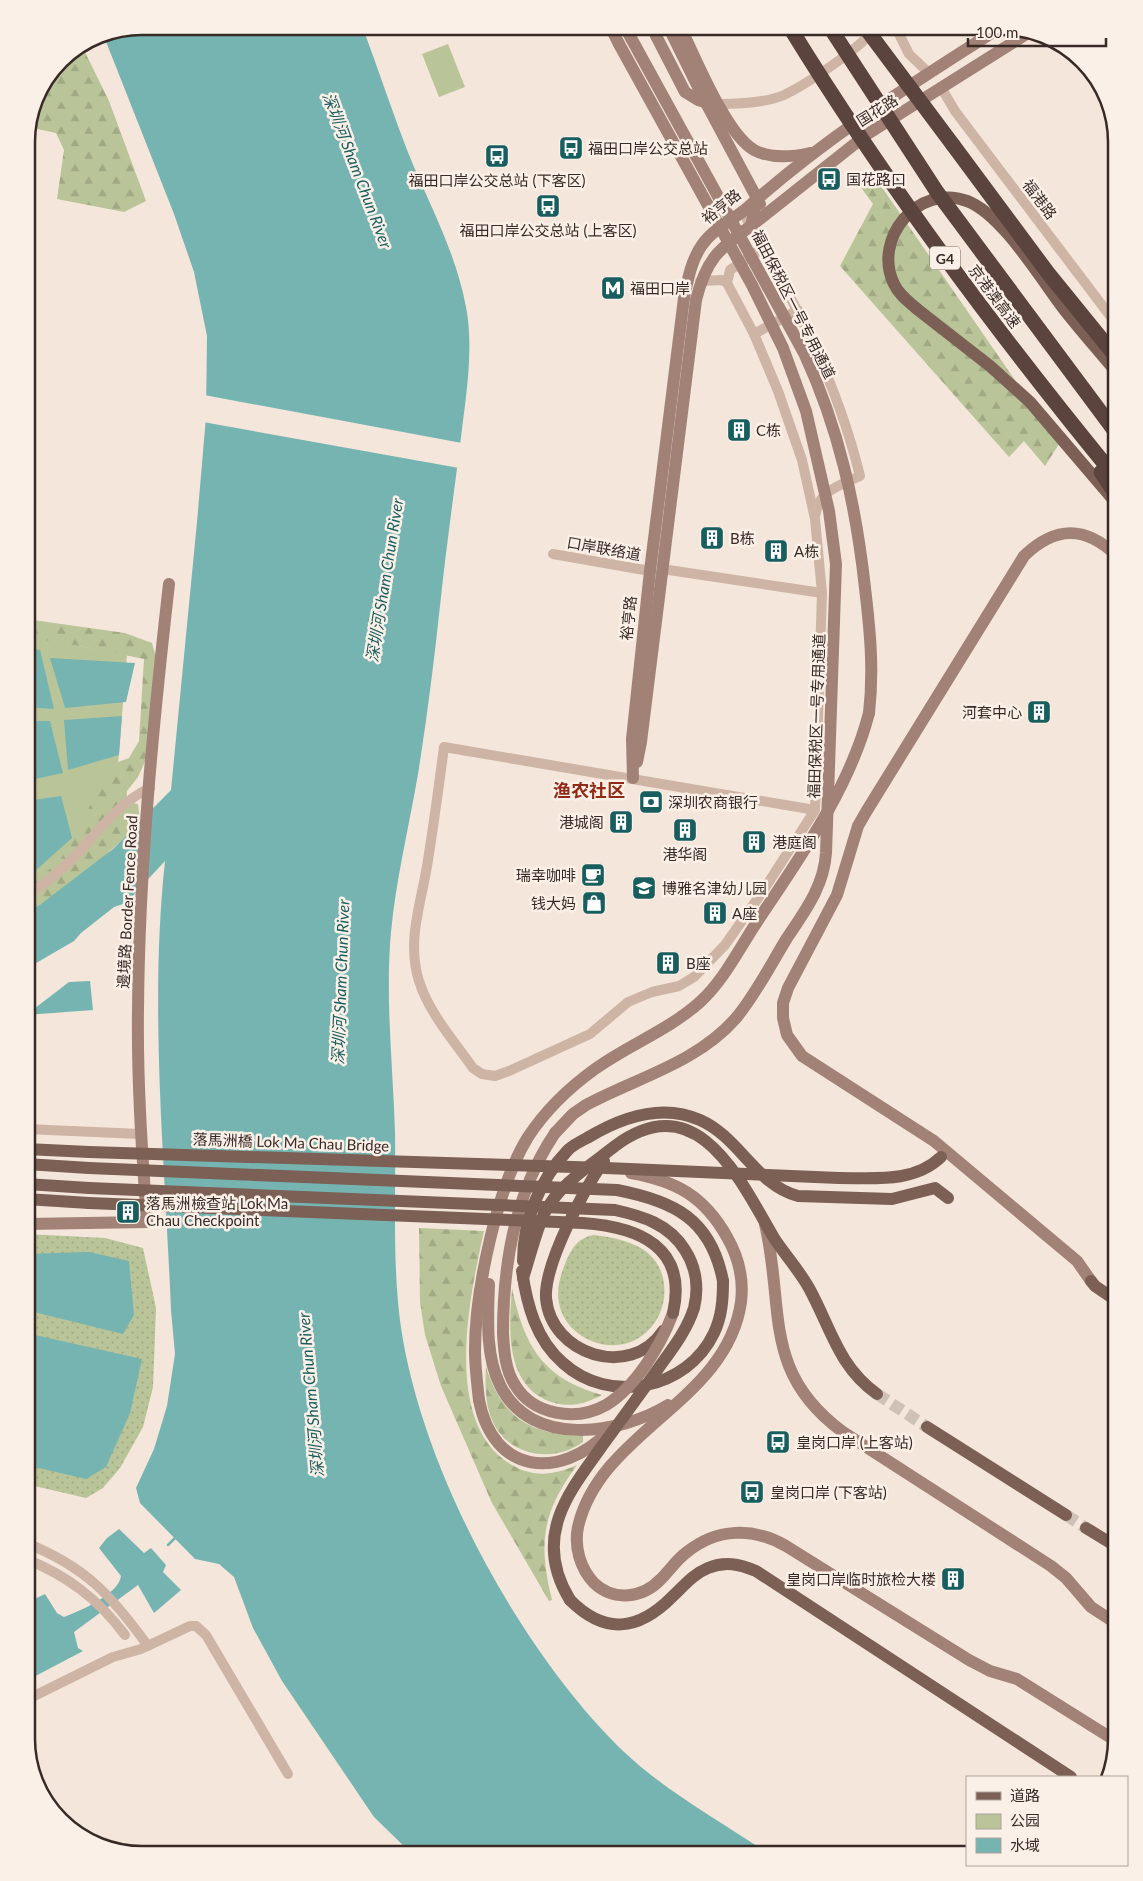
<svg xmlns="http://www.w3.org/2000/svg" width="1143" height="1881" font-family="Lato,'Noto Sans SC',sans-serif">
  <defs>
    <pattern id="grass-dots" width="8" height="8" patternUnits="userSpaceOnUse" patternTransform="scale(1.25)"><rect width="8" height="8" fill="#b9c598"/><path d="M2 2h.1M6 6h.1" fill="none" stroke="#a0a983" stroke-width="1.8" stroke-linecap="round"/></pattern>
    <pattern id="forest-firs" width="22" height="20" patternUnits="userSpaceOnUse" patternTransform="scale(1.25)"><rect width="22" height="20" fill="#b9c598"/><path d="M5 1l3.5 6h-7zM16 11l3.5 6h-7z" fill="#a0a983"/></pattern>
  </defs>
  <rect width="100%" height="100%" fill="#f4e6da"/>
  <g fill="url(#grass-dots)">
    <path d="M 26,1234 L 105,1238 L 143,1248 L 156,1308 L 153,1387 L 143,1427 L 120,1468 L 103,1488 L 86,1498 L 26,1484 Z"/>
    <path d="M 593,1235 C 611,1237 628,1240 644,1250 C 673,1270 670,1315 643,1335 C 614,1358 566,1340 559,1303 C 556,1288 561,1273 567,1259 C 573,1246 579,1238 593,1235 Z"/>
  </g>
  <g fill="url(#forest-firs)">
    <path d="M 82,46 L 109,101 L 146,201 L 124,212 L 57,199 L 64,150 L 56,133 L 28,127 C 37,89 49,67 82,46 Z"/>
    <path d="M 870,170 L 1059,444 L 1045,466 L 1024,441 L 1009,457 L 840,266 L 873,204 L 857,182 Z"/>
    <path d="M 26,619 L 125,633 L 152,643 L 157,661 L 148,755 L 138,777 L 127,791 L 126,802 L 138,804 L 140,822 C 107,855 69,891 26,912 L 26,880 L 94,771 L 129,758 L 139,741 L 144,659 L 85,647 L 26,639 Z"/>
    <path d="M 419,1228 L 484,1231 C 470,1295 441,1424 512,1465 C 534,1478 555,1475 577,1465 C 542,1513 538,1542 552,1600 L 549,1601 L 492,1503 L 441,1386 L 425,1335 L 420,1302 Z"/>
    <path d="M 512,1288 C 524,1345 542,1378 602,1395 C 585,1404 570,1408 551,1402 C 504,1386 509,1326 512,1288 Z"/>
    <path d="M 486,1367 C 502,1418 531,1435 583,1436 L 583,1442 C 553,1464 507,1456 492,1420 C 485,1403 485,1385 486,1367 Z"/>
  </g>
  <g fill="#b9c598">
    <path d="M 448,44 L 465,87 L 439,97 L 422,54 Z"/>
    <path d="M 26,637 L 127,654 L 118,765 L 101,786 L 59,862 L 26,886 Z"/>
  </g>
  <g fill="#76b4b2">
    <path d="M 142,26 L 362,26 C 380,73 395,121 414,167 C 434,213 457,258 466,307 C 474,348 466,396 461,437 C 454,493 446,549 440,606 C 434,662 427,718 418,774 C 409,827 396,879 391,932 C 385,999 393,1066 395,1132 C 396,1189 393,1246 398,1302 C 411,1452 516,1647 623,1751 C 666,1792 721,1821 770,1855 L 413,1855 L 374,1817 L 282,1681 L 253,1628 L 234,1577 L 219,1564 L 195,1559 L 140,1503 L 136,1488 L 154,1449 L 167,1406 L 175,1354 L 171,1310 C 165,1162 149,1009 165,861 L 126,903 L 114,907 L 81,933 L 74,941 L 26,969 L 26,912 L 41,904 L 113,849 L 171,790 L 197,522 L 206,417 L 207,336 L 194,272 L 174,214 L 103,34 Z"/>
    <path d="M 26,648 L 40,650 L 54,709 L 26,707 Z"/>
    <path d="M 50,658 L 135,663 L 126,702 L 65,708 Z"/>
    <path d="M 122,716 L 119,755 L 68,770 L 64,720 Z"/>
    <path d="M 26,721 L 50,721 L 63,773 L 26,781 Z"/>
    <path d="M 61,796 L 72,838 L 26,879 L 26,801 Z"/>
    <path d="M 90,981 L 93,1010 L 26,1015 L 69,982 Z"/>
    <path d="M 89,1252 L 129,1261 L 134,1315 L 123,1334 L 26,1310 L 26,1254 Z"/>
    <path d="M 26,1333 L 142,1359 L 130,1413 L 106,1467 L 86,1479 L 26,1465 Z"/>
    <path d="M 119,1529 L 144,1553 L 151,1548 L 166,1565 L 163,1572 L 181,1590 L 154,1613 L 138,1585 L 74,1632 L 78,1648 L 83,1651 L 26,1681 L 26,1603 L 45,1594 L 57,1613 L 64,1617 C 80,1611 119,1594 121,1576 L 99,1548 L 107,1538 Z"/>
  </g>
  <path fill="#f4e6da" d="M 204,395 L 462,443 L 459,468 L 203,422 Z"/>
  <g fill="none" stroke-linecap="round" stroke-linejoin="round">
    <path stroke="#76b4b2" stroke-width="2.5" d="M 168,1545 L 175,1538"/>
    <g stroke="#cec1b6" stroke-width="12" stroke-dasharray="12 6" stroke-linecap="butt">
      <path d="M 877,1394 L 927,1427"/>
      <path d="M 1066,1515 L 1086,1528"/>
    </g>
    <g stroke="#ceb4a4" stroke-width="10">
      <path d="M 895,26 L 909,54 L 929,73"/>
      <path d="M 942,89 L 955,111 L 1117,325"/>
      <path d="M 719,104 C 739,104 765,103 784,95 C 805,85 865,46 876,26"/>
      <path d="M 747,220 C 796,303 837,382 860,476 C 841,485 819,490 816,513"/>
      <path d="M 700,281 L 722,280 L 727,283 L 754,334 L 778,391 L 802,460 L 815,519 L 822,593 L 815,810 L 763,891 L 725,945 L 694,977 L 679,986 L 652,992 L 628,1002 L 590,1034 L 509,1071 L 495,1076 L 482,1074 L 473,1068 C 454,1041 429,1013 419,981 C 406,940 422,901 428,860 C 434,823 439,785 444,747 L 815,810"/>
      <path d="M 727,283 L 730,270 L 757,252"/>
      <path d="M 754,334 L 798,310"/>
      <path d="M 553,554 L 650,571"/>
      <path d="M 662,569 L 822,593"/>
      <path d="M 26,896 C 45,884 62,870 77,854 C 101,829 118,803 150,788"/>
      <path d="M 26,1129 L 140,1134"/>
      <path d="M 26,1543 C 86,1567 111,1595 148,1646"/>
      <path d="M 26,1559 C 68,1576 98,1599 125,1635"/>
      <path d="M 26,1700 L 113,1657 L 141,1649 L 190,1626 L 196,1626 L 206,1635 L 288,1774"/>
    </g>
    <g stroke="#a28276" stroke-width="12">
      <path d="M 610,26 L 619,44"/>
      <path d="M 624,26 L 631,38"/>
      <path d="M 651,26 L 685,92 L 698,100 L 708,103"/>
      <path d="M 668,26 L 706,103 L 760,204"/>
      <path d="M 680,26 C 695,57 726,134 754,150 C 771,159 792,157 810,153"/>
      <path d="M 751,226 L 866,135 L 1028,33"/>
      <path d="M 637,762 L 641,742 L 696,300 C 706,260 718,249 751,226 L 757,199"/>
      <path d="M 633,778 L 632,739 L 650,571 L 684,298 C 688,279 691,261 702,245 C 713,229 731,221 746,209 C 826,137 910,85 1001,27"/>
      <path d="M 631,1173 C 676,1181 704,1196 727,1237 C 739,1258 744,1278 741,1302 C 727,1402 600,1431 578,1527 C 574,1547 580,1568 594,1583 C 614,1602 643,1598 661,1579 C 670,1570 677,1559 687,1552 C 717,1528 753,1527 786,1546 L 969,1660 L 990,1671 L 1017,1679 L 1116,1741"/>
      <path d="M 26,1224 L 147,1222 C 142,1152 137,1081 138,1010 C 139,870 153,724 169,584"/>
      <path d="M 765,1224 C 785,1308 761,1372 843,1432 L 1051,1566 L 1066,1578 L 1091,1607 L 1117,1624"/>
      <path d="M 1091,1281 L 1077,1261 L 934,1141 L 802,1056 L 787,1035 L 783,1018 L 783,1003 L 788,988 L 837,895 L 858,826 L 866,812 L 1024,556 C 1055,526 1085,525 1117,556"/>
      <path d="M 489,1284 C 488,1316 485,1355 500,1385 C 530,1448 619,1435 668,1405"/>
      <path d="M 503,1333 C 503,1263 515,1192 555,1133"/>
      <path d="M 479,1400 C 477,1383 475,1366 475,1350 C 475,1291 497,1187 528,1137 C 545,1111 570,1087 595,1069 C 628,1045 669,1030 700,1002 C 722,982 737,953 753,928 C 797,861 849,791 869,713"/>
    </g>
    <g stroke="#7c6056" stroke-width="12">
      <path d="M 917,309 C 909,302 899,295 894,284 C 872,239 918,183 967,201 C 1002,214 1040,278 1063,308 C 1080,330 1099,351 1117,373"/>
      <path d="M 26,1149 L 89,1152"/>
      <path d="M 604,1161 C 584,1189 544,1264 546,1298 C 551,1355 630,1380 663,1331"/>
      <path d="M 26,1164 L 89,1168"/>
      <path d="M 839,1178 C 874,1178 914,1183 941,1157"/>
      <path d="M 26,1184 L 89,1188"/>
      <path d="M 26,1199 L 89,1203"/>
      <path d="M 523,1261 C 523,1221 540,1179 568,1150 C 573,1145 581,1141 587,1138 C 620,1118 662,1103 700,1120 C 739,1137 756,1185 798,1196 L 892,1199 L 935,1188 L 948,1198"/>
      <path d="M 522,1271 C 527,1305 536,1340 563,1363 C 609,1405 687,1390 714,1333 C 722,1316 723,1299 723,1281"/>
      <path d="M 523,1278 C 530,1257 535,1234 544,1214 C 558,1185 591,1165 615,1146 C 697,1085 739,1178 774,1238 C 785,1255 799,1270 809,1288 C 831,1328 838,1366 877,1394"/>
      <path d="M 1091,1281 L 1095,1286 L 1117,1301"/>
      <path d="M 927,1427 L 1066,1515"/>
      <path d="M 1086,1528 L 1117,1547"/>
      <path d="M 570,1600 C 605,1635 638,1631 672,1597 C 683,1587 693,1574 708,1568 C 725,1561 739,1564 756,1571 L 1071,1777"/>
    </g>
    <path stroke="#5a443d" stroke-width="15" d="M 953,145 L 1048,273 L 1117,358"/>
    <g stroke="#a28276" stroke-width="12">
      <path d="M 631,38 L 804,353 C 839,428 856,506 865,588 C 870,630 874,670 869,713"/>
      <path d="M 555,1133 L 573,1114 L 586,1105 C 636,1078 697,1063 736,1018 C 756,994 771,964 787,938 C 805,911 824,886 826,853 L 836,564 L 829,511 L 806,411 L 783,348 L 752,285 L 619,44"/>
      <path d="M 503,1333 C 504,1350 505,1370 515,1385 C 533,1415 576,1422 606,1405 C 636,1387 661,1345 673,1313"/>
      <path d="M 479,1400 C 493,1474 559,1481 608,1432"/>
    </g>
    <g stroke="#7c6056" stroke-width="12">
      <path d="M 917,309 L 990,366 L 1030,402 L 1117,504"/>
      <path d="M 89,1152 L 606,1168 L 839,1178"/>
      <path d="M 89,1168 L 617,1190 C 674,1201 711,1219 723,1281"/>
      <path d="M 89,1188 L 615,1210 C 642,1216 669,1224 685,1250 C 696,1267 699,1288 694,1308 C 687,1330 673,1348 660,1366 C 641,1393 621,1420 602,1446 C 586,1469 568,1491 559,1517 C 549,1546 554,1574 570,1600"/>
      <path d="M 89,1203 L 583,1223 C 639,1227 688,1247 673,1313"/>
    </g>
    <g stroke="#5a443d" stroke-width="15">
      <path d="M 789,26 C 887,186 998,334 1117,479"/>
      <path d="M 829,26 L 937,192 L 1117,434"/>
      <path d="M 864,26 L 953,145"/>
      <path d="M 1101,472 L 1117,496"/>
    </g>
  </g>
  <defs>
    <symbol id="bus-square" viewBox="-11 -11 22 22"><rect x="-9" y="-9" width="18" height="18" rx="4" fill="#185e5e" stroke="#fbf0e7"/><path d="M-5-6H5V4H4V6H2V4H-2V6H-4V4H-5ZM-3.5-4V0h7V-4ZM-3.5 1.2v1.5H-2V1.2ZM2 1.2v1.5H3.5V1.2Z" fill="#fff"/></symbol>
    <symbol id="metro-square" viewBox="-11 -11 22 22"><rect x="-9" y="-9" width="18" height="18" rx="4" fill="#185e5e" stroke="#fbf0e7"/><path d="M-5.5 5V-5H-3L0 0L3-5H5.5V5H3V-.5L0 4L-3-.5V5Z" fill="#fff"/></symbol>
    <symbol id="building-square" viewBox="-11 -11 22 22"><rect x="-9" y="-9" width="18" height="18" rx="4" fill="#185e5e" stroke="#fbf0e7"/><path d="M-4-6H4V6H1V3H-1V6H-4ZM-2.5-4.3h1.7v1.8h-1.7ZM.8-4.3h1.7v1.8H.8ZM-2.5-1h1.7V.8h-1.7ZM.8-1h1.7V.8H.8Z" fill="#fff"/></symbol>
    <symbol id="bank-square" viewBox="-11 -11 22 22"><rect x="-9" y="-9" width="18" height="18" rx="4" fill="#185e5e" stroke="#fbf0e7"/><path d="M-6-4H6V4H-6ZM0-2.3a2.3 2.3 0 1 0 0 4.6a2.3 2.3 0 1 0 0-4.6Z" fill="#fff"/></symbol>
    <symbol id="cafe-square" viewBox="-11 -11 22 22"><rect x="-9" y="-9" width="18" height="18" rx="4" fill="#185e5e" stroke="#fbf0e7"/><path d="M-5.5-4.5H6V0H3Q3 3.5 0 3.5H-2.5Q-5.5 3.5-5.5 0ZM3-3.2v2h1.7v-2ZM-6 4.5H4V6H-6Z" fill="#fff"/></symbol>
    <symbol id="school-square" viewBox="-11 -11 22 22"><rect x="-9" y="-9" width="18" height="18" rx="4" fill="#185e5e" stroke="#fbf0e7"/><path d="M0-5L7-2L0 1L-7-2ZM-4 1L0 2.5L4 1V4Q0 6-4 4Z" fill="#fff"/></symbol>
    <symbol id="shop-square" viewBox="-11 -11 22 22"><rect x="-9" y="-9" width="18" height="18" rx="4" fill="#185e5e" stroke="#fbf0e7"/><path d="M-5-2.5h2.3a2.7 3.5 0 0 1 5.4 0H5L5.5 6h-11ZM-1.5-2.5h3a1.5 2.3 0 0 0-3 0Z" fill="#fff"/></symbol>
  </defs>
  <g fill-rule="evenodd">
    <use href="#bus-square" x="557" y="134" width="28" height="28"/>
    <use href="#bus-square" x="483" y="142" width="28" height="28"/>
    <use href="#bus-square" x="815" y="165" width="28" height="28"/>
    <use href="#bus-square" x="534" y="192" width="28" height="28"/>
    <use href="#metro-square" x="599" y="274" width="28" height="28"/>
    <use href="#building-square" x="725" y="416" width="28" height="28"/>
    <use href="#building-square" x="698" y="524" width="28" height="28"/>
    <use href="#building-square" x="762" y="537" width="28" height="28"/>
    <use href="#building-square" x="1025" y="698" width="28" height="28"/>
    <use href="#bank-square" x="637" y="788" width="28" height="28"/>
    <use href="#building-square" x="607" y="808" width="28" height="28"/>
    <use href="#building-square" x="671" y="816" width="28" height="28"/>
    <use href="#building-square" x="740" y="828" width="28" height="28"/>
    <use href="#cafe-square" x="579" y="861" width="28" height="28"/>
    <use href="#school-square" x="630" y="874" width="28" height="28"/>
    <use href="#shop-square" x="580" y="889" width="28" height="28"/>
    <use href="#building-square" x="701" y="899" width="28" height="28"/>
    <use href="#building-square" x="654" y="949" width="28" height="28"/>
    <use href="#building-square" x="114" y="1198" width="28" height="28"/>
    <use href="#bus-square" x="764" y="1428" width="28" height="28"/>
    <use href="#bus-square" x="738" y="1478" width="28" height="28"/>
    <use href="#building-square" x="939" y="1565" width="28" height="28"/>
  </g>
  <g text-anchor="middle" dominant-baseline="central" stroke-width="5" stroke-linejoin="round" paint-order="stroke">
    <rect fill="#fbf0e7" stroke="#726661" stroke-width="1" x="930" y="246.5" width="30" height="23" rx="4"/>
    <g font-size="14" font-weight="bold" fill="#382b27">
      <text x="945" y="258">G4</text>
    </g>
    <g font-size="15" fill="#382b27" stroke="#fbf0e7">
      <text transform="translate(877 110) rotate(-32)">国花路</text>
      <text transform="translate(1040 199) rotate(53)">福港路</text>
      <text transform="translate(721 206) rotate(-39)">裕亨路</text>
      <text transform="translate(995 296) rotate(53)">京港澳高速</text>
      <text transform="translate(794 304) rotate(63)">福田保税区一号专用通道</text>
      <text transform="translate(604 548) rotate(10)">口岸联络道</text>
      <text transform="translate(628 618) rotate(-84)">裕亨路</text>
      <text transform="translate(816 716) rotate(-88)">福田保税区一号专用通道</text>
      <text transform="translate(127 902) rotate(-87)">邊境路 Border Fence Road</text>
      <text transform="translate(291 1142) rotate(2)">落馬洲橋 Lok Ma Chau Bridge</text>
    </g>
    <g font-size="15" fill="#382b27" stroke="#fbf0e7" text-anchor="start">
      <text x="588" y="148">福田口岸公交总站</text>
      <text x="846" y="179">国花路口</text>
      <text x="497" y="180" text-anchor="middle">福田口岸公交总站 (下客区)</text>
      <text x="548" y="230" text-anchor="middle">福田口岸公交总站 (上客区)</text>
      <text x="630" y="288">福田口岸</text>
      <text x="756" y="430">C栋</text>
      <text x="730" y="538">B栋</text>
      <text x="794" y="551">A栋</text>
      <text x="1022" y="712" text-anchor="end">河套中心</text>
      <text x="668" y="802">深圳农商银行</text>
      <text x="604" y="822" text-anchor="end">港城阁</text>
      <text x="772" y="842">港庭阁</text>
      <text x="685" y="854" text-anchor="middle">港华阁</text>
      <text x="576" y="875" text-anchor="end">瑞幸咖啡</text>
      <text x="662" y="888">博雅名津幼儿园</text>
      <text x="576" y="903" text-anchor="end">钱大妈</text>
      <text x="732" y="913">A座</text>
      <text x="686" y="963">B座</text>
      <text x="146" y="1203">落馬洲檢查站 Lok Ma<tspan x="146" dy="17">Chau Checkpoint</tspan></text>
      <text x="796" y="1442">皇岗口岸 (上客站)</text>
      <text x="770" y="1492">皇岗口岸 (下客站)</text>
      <text x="936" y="1579" text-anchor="end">皇岗口岸临时旅检大楼</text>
    </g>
    <g font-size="16" font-style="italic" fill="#185e5e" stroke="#fbf0e7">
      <text transform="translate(358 170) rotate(69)">深圳河 Sham Chun River</text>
      <text transform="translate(384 580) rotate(-81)">深圳河 Sham Chun River</text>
      <text transform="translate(340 982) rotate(-88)">深圳河 Sham Chun River</text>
      <text transform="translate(310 1395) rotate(-95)">深圳河 Sham Chun River</text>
    </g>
    <g font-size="18" font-weight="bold" fill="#902b17" stroke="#fbf0e7">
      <text x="589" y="790">渔农社区</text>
    </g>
  </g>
  <path d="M0 0H1143V1881H0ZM142 35H1001A107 107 0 0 1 1108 142V1739A107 107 0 0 1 1001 1846H142A107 107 0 0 1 35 1739V142A107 107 0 0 1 142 35Z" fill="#fbf0e7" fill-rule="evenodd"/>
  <path fill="none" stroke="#382b27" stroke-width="2.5" d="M142 35H1001A107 107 0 0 1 1108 142V1739A107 107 0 0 1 1001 1846H142A107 107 0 0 1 35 1739V142A107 107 0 0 1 142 35Z"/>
  <rect x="966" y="1776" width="162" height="90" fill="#fbf0e7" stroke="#ada19a"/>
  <rect x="976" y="1792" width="25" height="8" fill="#7c6056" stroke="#ada19a"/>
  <text x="1010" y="1801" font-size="15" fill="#382b27">道路</text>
  <rect x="976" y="1814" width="25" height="15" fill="#b9c598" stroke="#ada19a"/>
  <text x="1010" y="1826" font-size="15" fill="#382b27">公园</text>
  <rect x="976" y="1838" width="25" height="15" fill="#76b4b2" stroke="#ada19a"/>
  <text x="1010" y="1851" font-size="15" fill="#382b27">水域</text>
  <path d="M968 38v8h138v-8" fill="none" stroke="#382b27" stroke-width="2.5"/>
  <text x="976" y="38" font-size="15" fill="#382b27" stroke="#fbf0e7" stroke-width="4" paint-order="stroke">100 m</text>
</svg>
